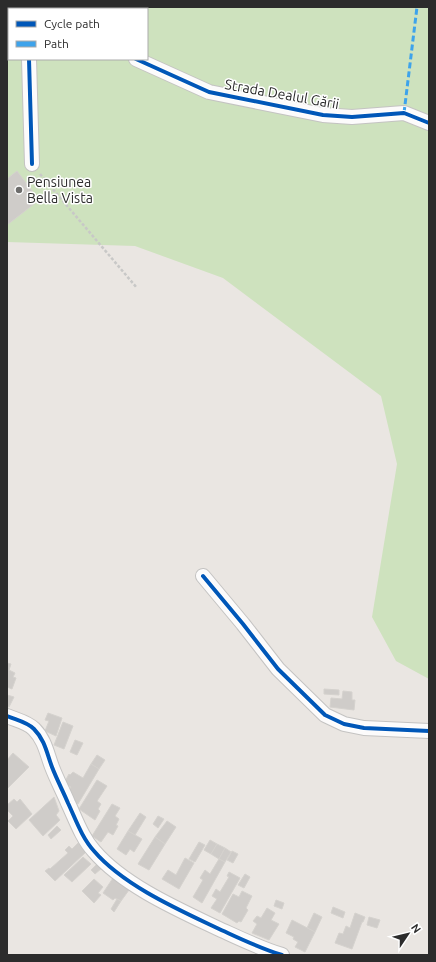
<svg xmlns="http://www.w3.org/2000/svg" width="436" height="962" font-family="Ubuntu,sans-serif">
  <rect width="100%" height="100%" fill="#eae6e2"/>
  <path fill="#cee2be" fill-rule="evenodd" d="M 7,7 L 429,7 L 429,679 L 396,661 L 372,617 L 397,464 L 381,396 L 223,278 L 135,246 L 7,242 ZM 9,9 L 147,9 L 147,59 L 9,59 Z"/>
  <g fill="#cfccc9" stroke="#d5d2ce">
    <path d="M 17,171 L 39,200 L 7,225 L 7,179 Z"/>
    <path d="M 7,663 L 11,664 L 9,670 L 15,673 L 13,677 L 16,678 L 12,689 L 7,687 Z"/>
    <path d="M 324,689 L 339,690 L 339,695 L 324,694 Z"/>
    <path d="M 343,691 L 352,692 L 352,700 L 355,700 L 354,710 L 330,707 L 331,698 L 342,699 Z"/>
    <path d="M 7,695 L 14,697 L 9,707 L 7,706 Z"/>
    <path d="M 48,713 L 62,718 L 56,736 L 45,731 L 49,721 L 45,720 Z"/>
    <path d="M 63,722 L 73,726 L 64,749 L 54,745 Z"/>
    <path d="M 75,740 L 83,743 L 77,755 L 70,752 Z"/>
    <path d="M 13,753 L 29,767 L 7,789 L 7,760 Z"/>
    <path d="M 97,755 L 105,760 L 99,769 L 91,764 Z"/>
    <path d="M 91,764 L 99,769 L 78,804 L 69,799 L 68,792 L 71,787 L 64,783 L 69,774 L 70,775 L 73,772 L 83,778 Z"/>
    <path d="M 97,780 L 107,786 L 97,801 L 101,804 L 98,809 L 100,811 L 95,820 L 79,809 Z"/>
    <path d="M 54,797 L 59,811 L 56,815 L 60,820 L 43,836 L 29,820 Z"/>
    <path d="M 14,799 L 17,802 L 20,799 L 32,814 L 16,829 L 8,821 L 13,816 L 7,810 L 7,805 Z"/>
    <path d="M 112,804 L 120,808 L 115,816 L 119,819 L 116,825 L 118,826 L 113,835 L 108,832 L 101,842 L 92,836 Z"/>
    <path d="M 140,813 L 146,817 L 135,835 L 128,831 Z"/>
    <path d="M 158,816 L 164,819 L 158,828 L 153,824 Z"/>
    <path d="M 167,821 L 176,827 L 165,844 L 155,837 Z"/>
    <path d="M 57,826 L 61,830 L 51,839 L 48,835 Z"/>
    <path d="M 128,831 L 142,839 L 134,852 L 130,849 L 126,855 L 117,849 Z"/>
    <path d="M 155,837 L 165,844 L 149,870 L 138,864 Z"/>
    <path d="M 210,840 L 217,844 L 211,854 L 204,850 Z"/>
    <path d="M 199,842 L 205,845 L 195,862 L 189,859 Z"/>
    <path d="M 78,843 L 86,852 L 55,881 L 45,871 L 49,868 L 50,869 L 68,853 L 65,850 L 69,846 L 72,849 Z"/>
    <path d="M 217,844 L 225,848 L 219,859 L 211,854 Z"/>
    <path d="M 225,848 L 231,852 L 225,862 L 219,859 Z"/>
    <path d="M 232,851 L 238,854 L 233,863 L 227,860 Z"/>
    <path d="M 83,857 L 91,864 L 72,882 L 64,875 Z"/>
    <path d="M 185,858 L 194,863 L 179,889 L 162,879 L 168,870 L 176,875 Z"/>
    <path d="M 219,859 L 225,862 L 202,903 L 193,897 L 203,880 L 200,878 L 205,870 L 210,874 Z"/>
    <path d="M 97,864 L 102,868 L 95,874 L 91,870 Z"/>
    <path d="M 229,872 L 240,878 L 220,913 L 211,908 L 217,899 L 212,896 L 216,889 L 220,892 L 229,877 L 227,876 Z"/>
    <path d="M 245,874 L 250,877 L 244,888 L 238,885 Z"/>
    <path d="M 113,878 L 129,890 L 121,901 L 115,898 L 113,900 L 103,893 Z"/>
    <path d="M 94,879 L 103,887 L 98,893 L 101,895 L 94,903 L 82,891 Z"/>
    <path d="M 242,891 L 252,896 L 246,908 L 248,910 L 241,922 L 239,921 L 237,923 L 222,914 L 233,894 L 239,897 Z"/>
    <path d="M 117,899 L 121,901 L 114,912 L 111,909 Z"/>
    <path d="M 276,900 L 284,903 L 282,909 L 274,906 Z"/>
    <path d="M 333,907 L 345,912 L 343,918 L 331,913 Z"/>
    <path d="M 267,908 L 275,913 L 271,920 L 279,924 L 269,940 L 252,933 L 257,924 L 253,921 L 257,916 L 261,918 Z"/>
    <path d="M 314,913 L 322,917 L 315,932 L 307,928 Z"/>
    <path d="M 355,913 L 365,917 L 363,922 L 362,922 L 352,949 L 335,943 L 339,933 L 343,934 L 346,926 L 350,928 Z"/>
    <path d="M 369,917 L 380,920 L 377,928 L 367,925 Z"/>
    <path d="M 292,920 L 315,932 L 305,952 L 295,947 L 298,942 L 293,939 L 294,937 L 286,933 Z"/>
  </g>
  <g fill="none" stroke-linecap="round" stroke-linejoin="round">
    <defs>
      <g id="street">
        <path d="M 27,7 L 27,9"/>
        <path d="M 49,7 L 53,9"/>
        <path d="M 29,59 L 32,164"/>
        <path d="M 136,59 L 209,92 L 323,115 L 352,117 L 404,113 L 429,123"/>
        <path d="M 203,576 L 243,624 L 278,669 L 325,715 L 344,724 L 364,728 L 429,731"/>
        <path d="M 7,716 C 16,720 27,722 34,729 C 45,740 47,754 52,767 C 57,780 63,791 68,803 C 76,820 82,838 94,851 C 123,885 177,909 217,928 C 239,938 259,948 282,955"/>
      </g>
    </defs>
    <use href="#street" stroke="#c4c3c2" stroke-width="16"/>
    <path stroke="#c8c8c7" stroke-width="2.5" stroke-dasharray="3 2" stroke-linecap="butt" d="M 40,174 L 137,288"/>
    <use href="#street" stroke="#fcfbfb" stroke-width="14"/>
    <path stroke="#3ea3eb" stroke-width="3" stroke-dasharray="6 3" stroke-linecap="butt" d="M 404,113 L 417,7"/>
    <defs>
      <g id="cycleway">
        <path d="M 29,59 L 32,164"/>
        <path d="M 136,59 L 209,92 L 323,115 L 352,117 L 404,113 L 429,123"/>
        <path d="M 203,576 L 243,624 L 278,669 L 325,715 L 344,724 L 364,728 L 429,731"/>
        <path d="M 7,716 C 16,720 27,722 34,729 C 45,740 47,754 52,767 C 57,780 63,791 68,803 C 76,820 82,838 94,851 C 123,885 177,909 217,928 C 239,938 259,948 282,955"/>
      </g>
    </defs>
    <use href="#cycleway" stroke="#fff" stroke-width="6"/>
    <use href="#cycleway" stroke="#0057b8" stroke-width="4"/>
  </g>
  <circle fill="#6e6d6c" stroke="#fff" stroke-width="1.5" cx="19" cy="190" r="4"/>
  <g text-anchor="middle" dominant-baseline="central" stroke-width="3" stroke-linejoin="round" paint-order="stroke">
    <g font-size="14" fill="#2c2c2c" stroke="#fff">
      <text transform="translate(282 94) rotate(10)">Strada Dealul Gării</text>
    </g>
    <g font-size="14" fill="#2c2c2c" stroke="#fff" text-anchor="start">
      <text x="27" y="182">Pensiunea<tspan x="27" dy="16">Bella Vista</tspan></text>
    </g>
  </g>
  <rect width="436" height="962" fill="none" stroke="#2c2c2c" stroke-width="16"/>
  <rect x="8" y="8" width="140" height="52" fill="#ffffff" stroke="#ababab"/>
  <rect x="16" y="21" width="20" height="6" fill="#0057b8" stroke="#ababab"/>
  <text x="44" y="28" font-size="12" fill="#2c2c2c">Cycle path</text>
  <rect x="16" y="41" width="20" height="6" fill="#3ea3eb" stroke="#ababab"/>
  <text x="44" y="48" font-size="12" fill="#2c2c2c">Path</text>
  <g transform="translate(408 934) rotate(55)" stroke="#ffffff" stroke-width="3" paint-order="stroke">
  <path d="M0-3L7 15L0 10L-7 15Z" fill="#2c2c2c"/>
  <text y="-6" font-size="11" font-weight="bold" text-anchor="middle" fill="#2c2c2c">N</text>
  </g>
</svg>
